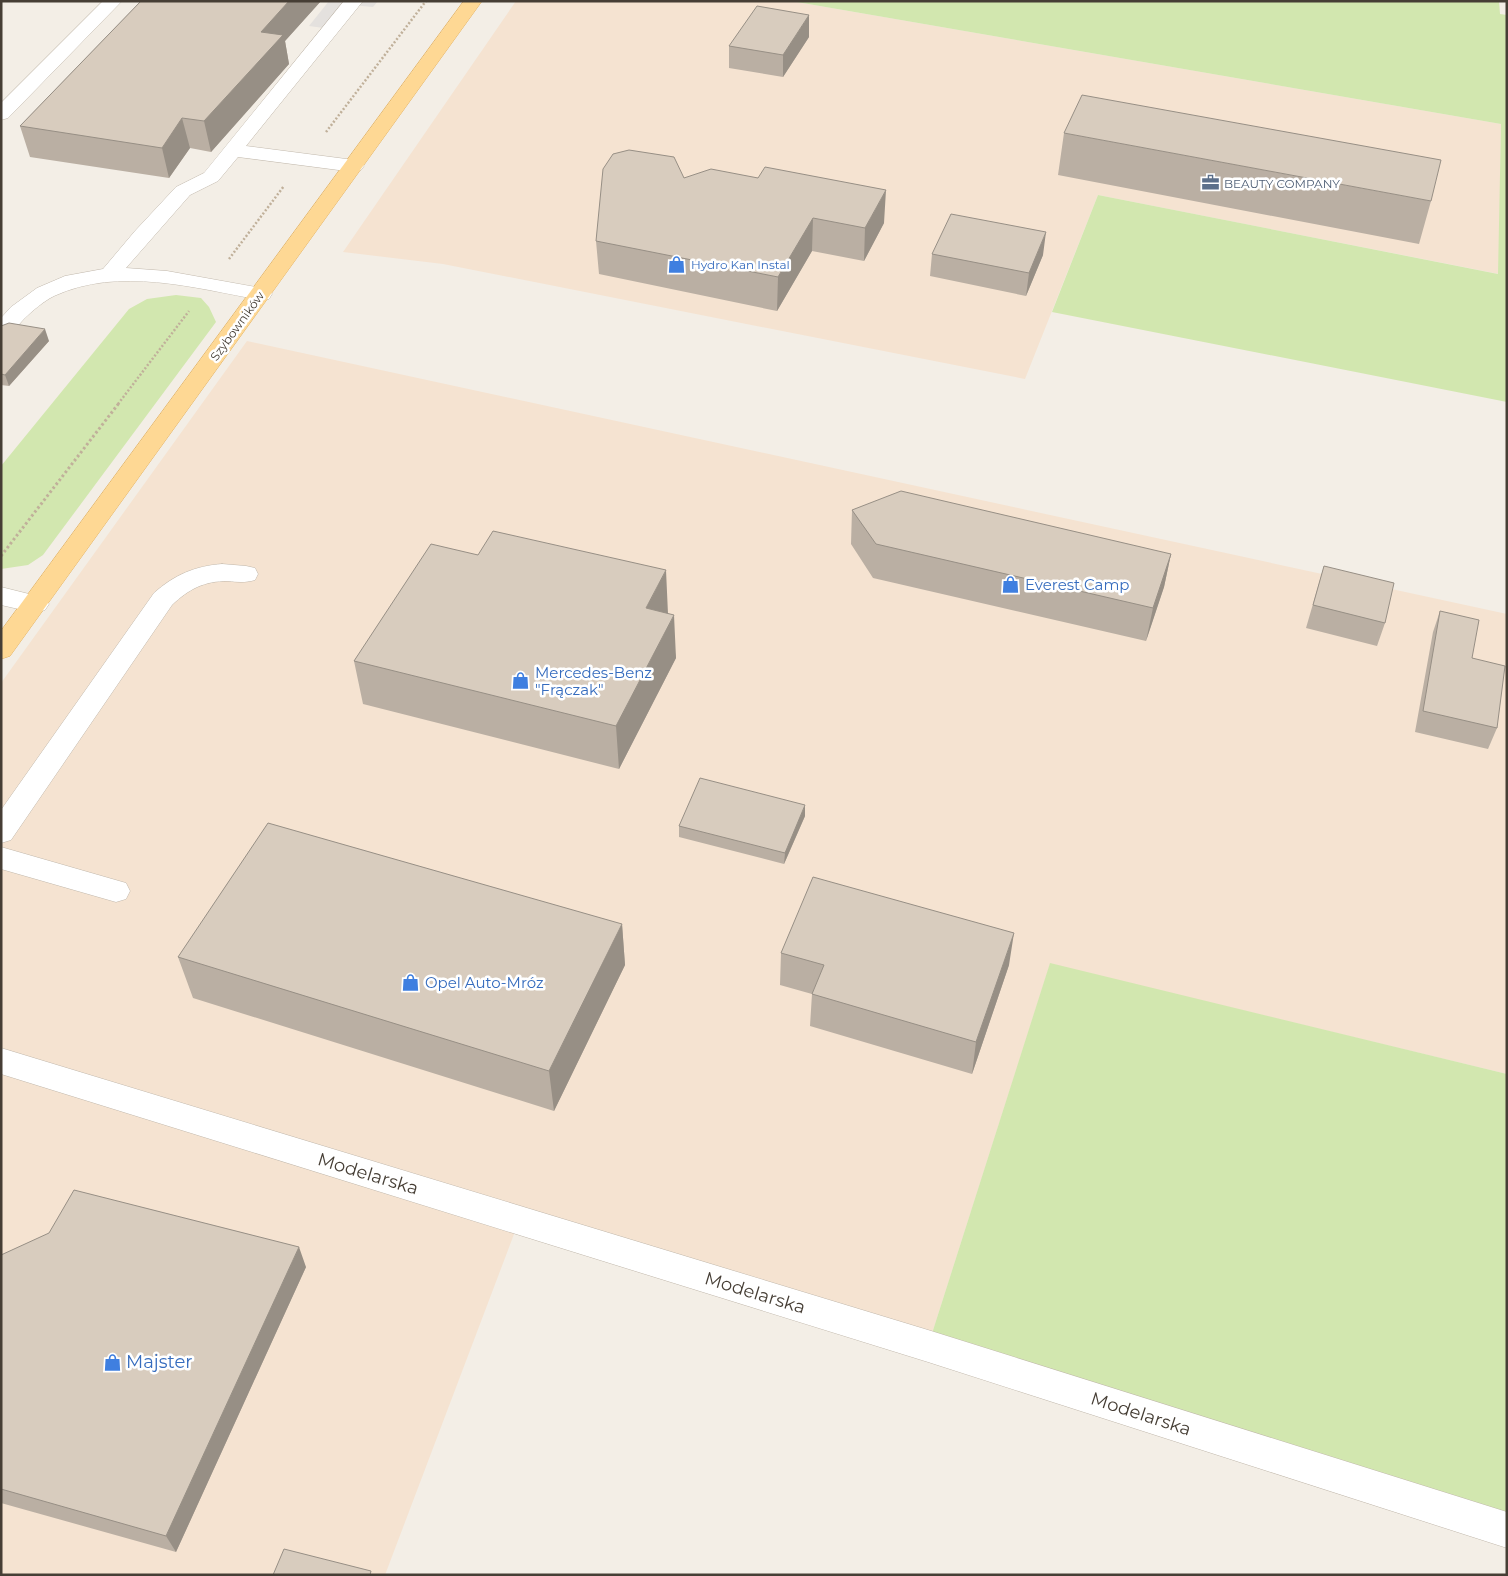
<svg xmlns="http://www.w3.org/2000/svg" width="1508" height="1576" viewBox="0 0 1508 1576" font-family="Montserrat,sans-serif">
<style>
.commercial{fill:#f5e3d1}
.green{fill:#d2e7af}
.parking{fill:#e4e1de}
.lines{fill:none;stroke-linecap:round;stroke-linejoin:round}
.minor-casing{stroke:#c1b8ac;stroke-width:1}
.major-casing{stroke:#e3b364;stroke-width:1}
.path-far1{stroke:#c0b09a;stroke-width:2.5;stroke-dasharray:2 2;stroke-linecap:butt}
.path{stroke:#c0b09a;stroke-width:3;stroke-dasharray:2.5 2.5;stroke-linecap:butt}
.minor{fill:#fff;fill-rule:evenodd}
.major{fill:#fed894;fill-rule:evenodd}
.wall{fill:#baafa3}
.shaded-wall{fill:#978f85}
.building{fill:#d8ccbe;stroke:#978f85}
.labels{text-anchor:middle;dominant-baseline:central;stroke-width:5;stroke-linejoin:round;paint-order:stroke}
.far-service-label{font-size:12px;fill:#4e5e75;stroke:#fff;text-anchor:start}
.far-shop-label{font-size:12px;fill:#366cbe;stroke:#fff;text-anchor:start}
.far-street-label{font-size:12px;fill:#463e35;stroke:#fff}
.shop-label{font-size:15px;fill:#366cbe;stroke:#fff;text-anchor:start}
.near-street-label{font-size:18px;fill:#463e35;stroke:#fff}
.near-shop-label{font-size:18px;fill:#366cbe;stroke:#fff;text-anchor:start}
</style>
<rect width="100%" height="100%" fill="#f3eee6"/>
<!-- commercial -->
<path class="commercial" d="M 516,1 L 791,1 L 1501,124 L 1499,274 L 1098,195 L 1025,379 L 443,264 L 343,252 Z
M 247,341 L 1507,614 L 1507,1074 L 1050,964 L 928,1346 L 519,1221 L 385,1575 L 1,1575 L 1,683 Z"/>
<!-- green -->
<path class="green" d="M 791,1 L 1499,1 L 1500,14 L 1507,15 L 1507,402 L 1052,312 L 1098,195 L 1498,274 L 1501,124 Z
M 176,295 L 201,298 L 209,307 L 216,322 L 43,555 L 28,565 L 1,569 L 1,466 L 129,309 L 147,299 Z
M 1050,963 L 1507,1074 L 1507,1530 L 928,1346 Z"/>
<!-- parking -->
<path class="parking" d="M 329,1 L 378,1 L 373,7 L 351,5 L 331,29 L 309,26 Z"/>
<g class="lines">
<defs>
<path id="minor" d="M 103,1 L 122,1 L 8,118 L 1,120 L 1,103 Z
M 344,1 L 363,1 L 246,146 L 354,160 L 361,162 L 364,166 L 361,170 L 354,172 L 238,157 L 218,181 L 190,195 L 126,268 L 167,271 L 261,288 L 269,289 L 272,294 L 269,299 L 261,300 C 194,288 119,266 54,296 C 44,301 32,311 24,319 C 16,327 12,336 1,339 L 1,318 L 11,307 L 37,288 L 65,276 L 103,269 L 135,231 L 176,187 L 204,173 Z
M 222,564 L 246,566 L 255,568 L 258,574 L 255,580 C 245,583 237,582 228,581 C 204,581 189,589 172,605 L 11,840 L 1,843 L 1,810 L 154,593 C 174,575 195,566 222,564 Z
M 1,587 L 45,598 L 49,604 L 45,610 L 36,613 L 1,605 Z
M 1,847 L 126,883 L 130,891 L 126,899 L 116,902 L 1,869 Z
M 1,1048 L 928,1330 L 1507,1512 L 1507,1548 L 928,1362 L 1,1074 Z"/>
<path id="major" d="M 464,1 L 482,1 L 10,656 L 1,659 L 1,631 Z"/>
</defs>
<!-- minor casing -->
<use href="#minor" class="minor-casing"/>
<!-- major casing -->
<use href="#major" class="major-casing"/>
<!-- path-far1 -->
<path class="path-far1" d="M 326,132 L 426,1
M 229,259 L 284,186
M 118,404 L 189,311"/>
<!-- path -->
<path class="path" d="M 1,556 L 119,403"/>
<!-- minor -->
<use href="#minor" class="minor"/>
<!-- major -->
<use href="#major" class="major"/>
</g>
<!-- wall -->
<path class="wall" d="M 141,1 L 321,1 L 285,41 L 289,64 L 211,152 L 190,148 L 169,178 L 30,157 L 20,126 Z
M 809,37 L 783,77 L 729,68 L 729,46 Z
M 1064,133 L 1431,201 L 1419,244 L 1058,175 Z
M 684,178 L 884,223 L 864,261 L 812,251 L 777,311 L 599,274 L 596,241 Z
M 932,254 L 1043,255 L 1026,296 L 930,276 Z
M 1,326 L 49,341 L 9,386 L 1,385 Z
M 852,510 L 1171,554 L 1164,587 L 1146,641 L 873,578 L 851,544 Z
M 1324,566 L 1385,623 L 1377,646 L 1306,628 Z
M 1440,611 L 1472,658 L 1497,728 L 1488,749 L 1415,732 L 1433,632 Z
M 668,613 L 676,658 L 619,769 L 363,704 L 354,661 Z
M 805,816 L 784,864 L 679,837 L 679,826 Z
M 622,924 L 625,965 L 554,1111 L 193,998 L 178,957 Z
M 781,953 L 1009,965 L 972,1074 L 810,1026 L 812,994 L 780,985 Z
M 1,1255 L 306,1267 L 176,1552 L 1,1503 Z"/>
<!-- shaded-wall -->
<path class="shaded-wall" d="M 289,1 L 321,1 L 285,41 L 289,64 L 211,152 L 204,121 L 261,32 Z
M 809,15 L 809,37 L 783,77 L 783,55 Z
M 182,118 L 190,148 L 169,178 L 162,148 Z
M 886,190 L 884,223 L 864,261 L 865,228 Z
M 813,218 L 812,251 L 777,311 L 778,277 Z
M 1046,232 L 1043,255 L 1026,296 L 1029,273 Z
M 45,329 L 49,341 L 9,386 L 5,375 Z
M 1171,554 L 1164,587 L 1146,641 L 1153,608 Z
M 666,570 L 668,614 L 646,608 Z
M 674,615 L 676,658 L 619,769 L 616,726 Z
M 805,805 L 805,816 L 784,864 L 785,853 Z
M 622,924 L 625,965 L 554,1111 L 549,1071 Z
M 1014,933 L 1009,965 L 972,1074 L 976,1042 Z
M 299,1247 L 306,1267 L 176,1552 L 166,1536 Z"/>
<!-- building -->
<path class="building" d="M 141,1 L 289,1 L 261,32 L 283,35 L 204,121 L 182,118 L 162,148 L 20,126 Z
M 757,6 L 809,15 L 783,55 L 729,46 Z
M 1082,95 L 1441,160 L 1431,201 L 1064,133 Z
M 629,150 L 674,157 L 684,178 L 711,169 L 758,178 L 765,167 L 886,190 L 865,228 L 813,218 L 778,277 L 596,241 L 603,169 L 613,154 Z
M 951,214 L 1046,232 L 1029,273 L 932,254 Z
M 9,323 L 45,329 L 5,375 L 1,374 L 1,326 Z
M 901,491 L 1171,554 L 1153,608 L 876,544 L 852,510 Z
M 493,531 L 666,570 L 646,608 L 674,615 L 616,726 L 354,661 L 431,544 L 478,555 Z
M 1324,566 L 1394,583 L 1385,623 L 1313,605 Z
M 1440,611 L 1479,620 L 1472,658 L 1505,666 L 1497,728 L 1423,711 Z
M 700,778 L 805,805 L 785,853 L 679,826 Z
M 268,823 L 622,924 L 549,1071 L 178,957 Z
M 813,877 L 1014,933 L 976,1042 L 812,994 L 824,965 L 781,953 Z
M 74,1190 L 299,1247 L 166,1536 L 1,1489 L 1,1255 L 49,1233 Z
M 284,1549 L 371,1571 L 370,1575 L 273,1575 Z"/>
<!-- icons -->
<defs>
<symbol id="office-bare" viewBox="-9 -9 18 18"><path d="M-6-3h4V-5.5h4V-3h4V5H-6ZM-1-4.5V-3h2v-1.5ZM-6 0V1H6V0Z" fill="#5c6f8a" stroke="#fff" stroke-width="2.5" paint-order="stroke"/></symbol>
<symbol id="shop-bare" viewBox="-9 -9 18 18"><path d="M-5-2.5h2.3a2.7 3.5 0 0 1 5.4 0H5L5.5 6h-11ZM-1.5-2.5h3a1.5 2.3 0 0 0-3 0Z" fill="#3f7fe0" stroke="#fff" stroke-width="2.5" paint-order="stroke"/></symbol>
</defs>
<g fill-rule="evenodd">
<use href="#office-bare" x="1198" y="170" width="25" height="25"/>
<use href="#shop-bare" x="664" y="252" width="25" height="25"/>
<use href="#shop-bare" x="998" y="572" width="25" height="25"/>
<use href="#shop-bare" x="508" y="668" width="25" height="25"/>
<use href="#shop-bare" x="398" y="970" width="25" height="25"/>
<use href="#shop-bare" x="100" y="1350" width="25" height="25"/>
</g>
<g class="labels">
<!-- far-service labels -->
<g class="far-service-label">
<text x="1224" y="183">BEAUTY COMPANY</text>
</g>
<!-- far-shop labels -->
<g class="far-shop-label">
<text x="691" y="264">Hydro Kan Instal</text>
</g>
<!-- far-street labels -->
<g class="far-street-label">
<text transform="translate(237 326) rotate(-54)">Szybowników</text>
</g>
<!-- shop labels -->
<g class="shop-label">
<text x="1025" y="584">Everest Camp</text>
<text x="535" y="672">Mercedes-Benz<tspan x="535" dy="17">"Frączak"</tspan></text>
<text x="425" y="982">Opel Auto-Mróz</text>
</g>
<!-- near-street labels -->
<g class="near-street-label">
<text transform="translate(368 1174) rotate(17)">Modelarska</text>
<text transform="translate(755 1293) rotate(17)">Modelarska</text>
<text transform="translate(1141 1414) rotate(18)">Modelarska</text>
</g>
<!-- near-shop labels -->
<g class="near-shop-label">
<text x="126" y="1362">Majster</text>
</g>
</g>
<!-- border -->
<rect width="1508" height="1576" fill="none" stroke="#463e35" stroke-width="5"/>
</svg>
